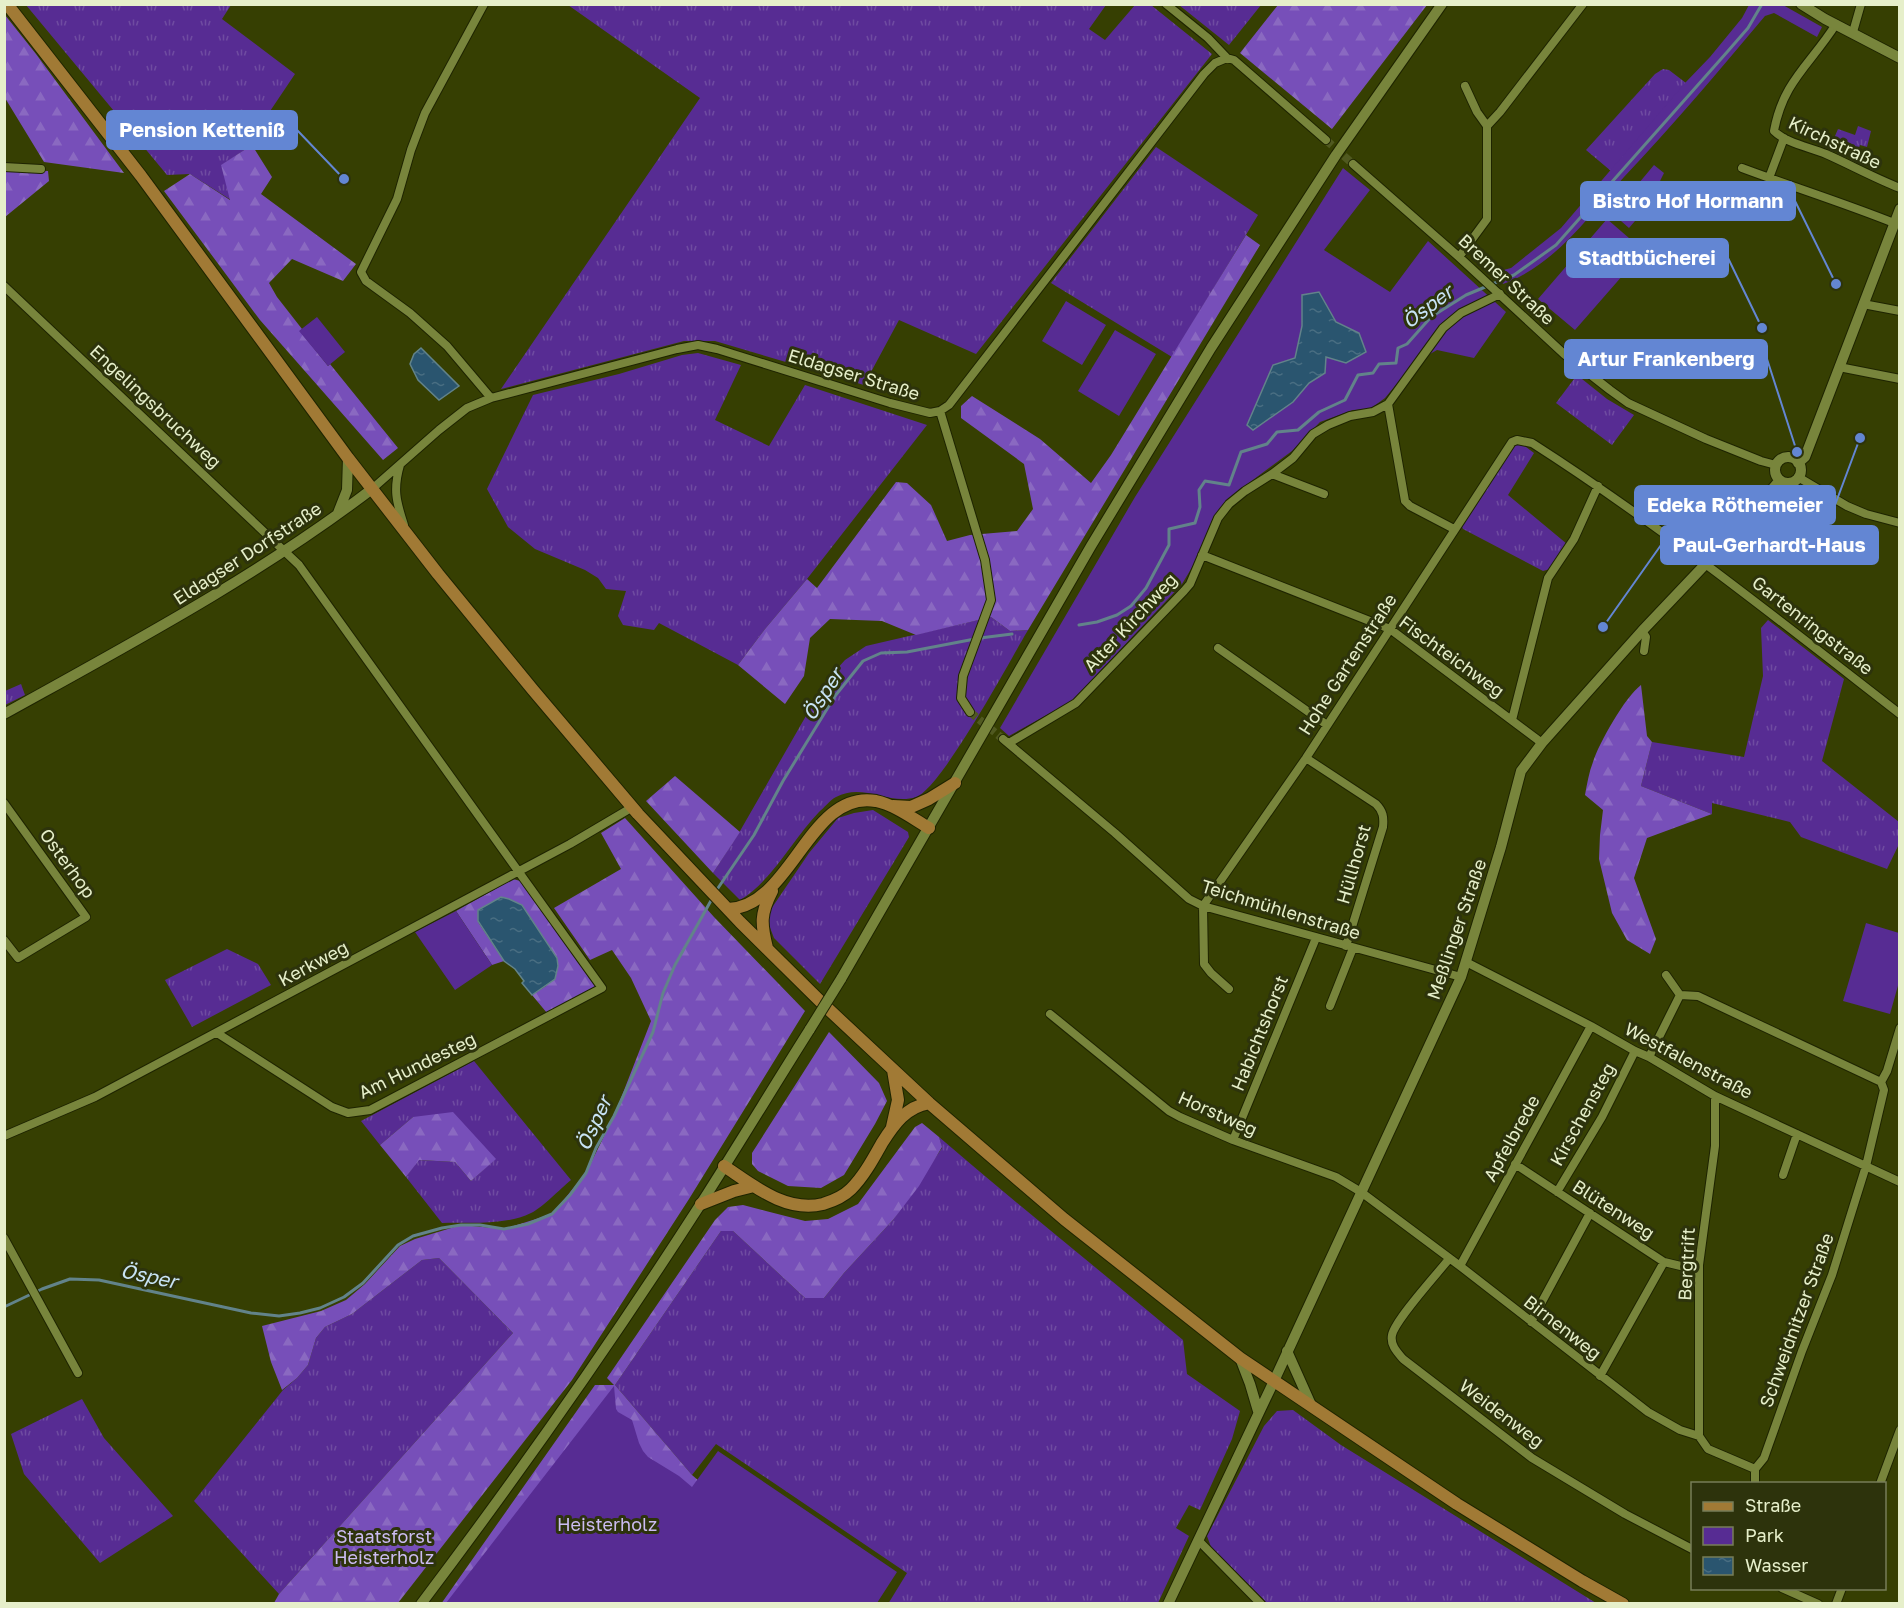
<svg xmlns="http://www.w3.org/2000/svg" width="1904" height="1608" viewBox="0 0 1904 1608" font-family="'Golos Text',sans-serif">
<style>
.grass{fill:url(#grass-tufts)}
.forest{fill:url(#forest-firs)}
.park{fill:#572c93}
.water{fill:url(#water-ripples);stroke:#62838a;stroke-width:1.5}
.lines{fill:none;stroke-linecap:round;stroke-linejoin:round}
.stream{stroke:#62838a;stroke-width:3}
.street-tunnel{stroke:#505920;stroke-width:8;stroke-dasharray:8 4;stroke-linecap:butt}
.street-casing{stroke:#1e2400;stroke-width:10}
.secondary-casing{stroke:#1e2400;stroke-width:12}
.primary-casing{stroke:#1e2400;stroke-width:14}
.street{stroke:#78853c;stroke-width:8}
.secondary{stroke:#78853c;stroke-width:10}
.primary{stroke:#a17a35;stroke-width:12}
.secondary-bridge-casing{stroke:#1e2400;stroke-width:12;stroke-linecap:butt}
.secondary-bridge{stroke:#78853c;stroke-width:10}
.labels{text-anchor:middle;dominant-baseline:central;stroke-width:6;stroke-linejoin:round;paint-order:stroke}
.street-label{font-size:18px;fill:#e6efca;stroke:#2d330c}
.park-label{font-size:18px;fill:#ccbcf2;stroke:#2d330c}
.water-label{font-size:20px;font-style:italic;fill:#c8e3f5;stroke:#2d330c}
.leader{fill:none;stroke:#6386d3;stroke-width:2}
.callout-dot{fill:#6386d3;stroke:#2d330c;stroke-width:2}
.callout{fill:#6386d3;stroke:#6386d3;stroke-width:2}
.callout-label{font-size:20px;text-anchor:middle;font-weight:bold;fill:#fff}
</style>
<defs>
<pattern id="grass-tufts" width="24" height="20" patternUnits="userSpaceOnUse" patternTransform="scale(1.5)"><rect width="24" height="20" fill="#572c93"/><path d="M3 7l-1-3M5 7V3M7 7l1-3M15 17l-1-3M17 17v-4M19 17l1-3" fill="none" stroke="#6f4ba1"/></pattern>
<pattern id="forest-firs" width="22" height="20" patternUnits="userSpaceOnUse" patternTransform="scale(1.5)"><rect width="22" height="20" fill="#774fb9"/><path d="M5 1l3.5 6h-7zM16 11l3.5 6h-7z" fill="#8a69c1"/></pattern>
<pattern id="water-ripples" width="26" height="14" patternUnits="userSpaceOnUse" patternTransform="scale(1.5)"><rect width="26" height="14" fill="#2a556f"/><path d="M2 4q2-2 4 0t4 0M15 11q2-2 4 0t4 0" fill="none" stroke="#496e82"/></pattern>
</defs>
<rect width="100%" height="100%" fill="#363f02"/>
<!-- grass -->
<path class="grass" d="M 26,5 L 231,5 L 222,19 L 295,74 L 258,129 L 252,145 L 222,165 L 231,200 L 190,174 L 167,175 Z
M 568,5 L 1106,5 L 1089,29 L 1105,40 L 1135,5 L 1151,5 L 1212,54 L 976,354 L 899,320 L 864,385 L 715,341 L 684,341 L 501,389 L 700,98 Z
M 1179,5 L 1261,5 L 1229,45 Z
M 1663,69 L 1669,70 L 1686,83 L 1611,171 L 1586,150 L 1655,74 Z
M 1858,126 L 1871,131 L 1867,147 L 1860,145 L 1856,156 L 1832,143 L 1838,129 L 1855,135 Z
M 1156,147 L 1258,215 L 1172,357 L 1051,283 Z
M 698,353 L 741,365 L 715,420 L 769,446 L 805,385 L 927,425 L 807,579 L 765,629 L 738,665 L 659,623 L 654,630 L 623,625 L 618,616 L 626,591 L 606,589 L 598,578 L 585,570 L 535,549 L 508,527 L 487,489 L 533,395 L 619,374 L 682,355 Z
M 1577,375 L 1607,399 L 1634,415 L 1612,445 L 1556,403 Z
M 1522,444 L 1534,453 L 1508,495 L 1567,544 L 1550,569 L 1543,571 L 1463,529 L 1461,525 L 1513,445 Z
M 991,617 L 1010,631 L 1028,630 C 1011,659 941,789 916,797 C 890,806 863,782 836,797 C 830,800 824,808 819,812 C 793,839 772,881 740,900 L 713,873 L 740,831 L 826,681 L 845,660 L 866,646 Z
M 1768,620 L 1844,679 L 1822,761 L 1899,822 L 1899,844 L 1887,869 L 1801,837 L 1790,822 L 1712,803 L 1712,814 L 1641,786 L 1652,742 L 1744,757 L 1763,676 L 1761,628 Z
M 21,684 L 25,695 L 5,705 L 5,691 Z
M 873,810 L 908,832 L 909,837 L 820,984 L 774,938 L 769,925 L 769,912 L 809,853 L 838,818 L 854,813 Z
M 227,949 L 258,964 L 271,985 L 192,1027 L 165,980 Z
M 474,1061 L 571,1180 C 560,1189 542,1208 531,1213 C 504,1226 471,1222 442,1223 L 406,1177 L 418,1160 L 455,1162 L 471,1181 L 495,1159 L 413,1117 L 380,1145 L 361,1121 Z
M 939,1137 C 1019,1206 1102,1272 1183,1340 L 1187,1374 L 1240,1411 L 1232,1439 L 1200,1510 L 1189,1505 L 1176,1528 L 1189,1536 L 1158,1603 L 888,1604 L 907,1573 L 716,1444 L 692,1475 L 615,1385 L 721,1231 L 733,1231 L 805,1298 L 824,1298 L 844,1273 L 893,1220 L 942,1148 Z
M 439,1258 L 513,1333 L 279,1594 L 194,1501 L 283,1390 L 297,1378 L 308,1365 L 316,1338 L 325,1327 L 352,1314 L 422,1260 Z
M 82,1399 L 104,1438 L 173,1516 L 100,1563 L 24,1474 L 11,1434 Z
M 1293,1410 L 1341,1445 L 1596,1603 L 1267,1603 L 1211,1547 L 1207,1536 L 1264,1426 L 1277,1411 Z"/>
<!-- forest -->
<path class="forest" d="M 1396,5 L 1398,6 L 1400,5 L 1427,5 L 1332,129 L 1240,53 L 1278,5 Z
M 5,15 L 36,54 L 124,173 L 44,162 L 5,98 Z
M 252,145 L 272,177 L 261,194 L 356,264 L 343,281 L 292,259 L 269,283 L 277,297 L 302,329 L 300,331 L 328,366 L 330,364 L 398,448 L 383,460 L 260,320 L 164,191 L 190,174 L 230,200 L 221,165 Z
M 5,169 L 48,171 L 49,181 L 5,217 Z
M 1246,235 L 1260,245 L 1028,630 L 1010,631 L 991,617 L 916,635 L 882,621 L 830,619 L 810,638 L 804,676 L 785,704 L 738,665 L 765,629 L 807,579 L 817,588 L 896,482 L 907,483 L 931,505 L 947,541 L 970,535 L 1017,531 L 1033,509 L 1024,464 L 961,418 L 961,406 L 972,396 L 1040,439 L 1091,483 L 1111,455 Z
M 1641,685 L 1647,736 L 1652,742 L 1641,786 L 1712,814 L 1647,838 L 1634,878 L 1656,939 L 1650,954 L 1627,940 L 1612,913 L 1599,859 L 1600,835 L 1603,810 L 1585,795 C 1587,784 1589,772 1593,762 C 1599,743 1625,697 1641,685 Z
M 675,776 L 740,832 L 713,873 L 646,801 Z
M 625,818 L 714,917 L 805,1011 L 689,1199 L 572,1380 L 398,1603 L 274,1603 L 279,1594 L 513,1333 L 439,1258 L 422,1260 L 352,1314 L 325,1327 L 316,1338 L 308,1365 L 297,1378 L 282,1390 L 271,1362 L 262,1326 L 321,1311 L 346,1300 L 365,1284 L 400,1246 L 415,1239 L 461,1225 L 504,1229 L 552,1214 L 586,1173 L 614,1116 L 651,1021 L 631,978 L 612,950 L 590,960 L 554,908 L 621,869 L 601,833 Z
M 513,879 L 524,882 L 595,983 L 595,987 L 547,1013 L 532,995 L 546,986 L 478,922 L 504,961 L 492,965 L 456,911 Z
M 829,1032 L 879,1083 L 887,1101 L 875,1124 L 844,1175 L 821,1188 L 788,1186 L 758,1171 L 752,1164 L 752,1153 Z
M 453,1112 L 496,1159 L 471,1181 L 455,1162 L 419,1160 L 406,1177 L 380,1145 L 413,1117 Z
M 922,1123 L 939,1137 L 942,1147 L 919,1186 L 893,1220 L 844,1273 L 824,1298 L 805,1298 L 733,1231 L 721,1231 L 615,1385 L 692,1475 L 840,1603 L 441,1604 L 595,1385 L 614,1385 L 607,1378 L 715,1220 L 728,1207 L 743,1205 L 805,1221 L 828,1219 L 858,1204 L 915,1127 Z"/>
<!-- park -->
<path class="park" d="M 1749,5 L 1783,5 L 1822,27 L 1817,37 L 1774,13 L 1765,16 C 1719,71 1673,125 1624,177 C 1588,217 1555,265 1503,284 L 1492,273 L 1511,268 L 1561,228 L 1685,83 L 1710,57 L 1742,18 Z
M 1654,165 L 1664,173 L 1647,207 L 1629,228 L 1613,214 Z
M 1343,168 L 1370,190 L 1324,250 L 1390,292 L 1428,241 L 1506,312 L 1474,358 L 1437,350 L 1414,363 L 1385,398 L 1370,409 L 1353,410 L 1320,422 L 1292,451 L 1238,491 L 1182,584 L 1072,701 L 1009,736 L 1000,728 L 1135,497 Z
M 1607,219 L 1644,251 L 1575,330 L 1538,299 Z
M 1066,301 L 1106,325 L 1082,365 L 1042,341 Z
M 317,317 L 345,352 L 328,366 L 299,331 Z
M 1115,330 L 1156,354 L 1119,416 L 1078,391 Z
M 456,911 L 492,965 L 455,990 L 415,932 Z
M 1866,923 L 1899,933 L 1899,982 L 1890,1014 L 1843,1001 Z
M 614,1386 L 616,1409 L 618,1412 L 632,1420 L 639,1443 L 643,1451 L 648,1457 L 679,1476 L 692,1487 L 718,1451 L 897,1572 L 877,1603 L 446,1603 Z"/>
<!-- water -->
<path class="water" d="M 1319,292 L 1336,322 L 1359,333 L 1366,352 L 1346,363 L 1326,357 L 1325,373 L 1309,383 L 1293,402 L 1253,430 L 1247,425 L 1273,365 L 1295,358 L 1302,326 L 1302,295 Z
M 421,348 L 459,386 L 439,400 L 418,380 L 410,364 L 414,354 Z
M 501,897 L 509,899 L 522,905 L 557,958 L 558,966 L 555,979 L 532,995 L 522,983 L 524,981 L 515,969 L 504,961 L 478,921 L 478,910 Z"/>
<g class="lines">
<!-- stream -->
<path class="stream" d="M 1079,625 L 1097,622 L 1117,615 L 1131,606 L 1146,588 L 1169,545 L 1169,529 L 1195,523 L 1200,507 L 1199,490 L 1205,481 L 1229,485 L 1241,452 L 1267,444 L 1277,432 L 1298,430 L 1319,412 L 1345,400 L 1358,375 L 1373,373 L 1379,364 L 1396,363 L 1398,348 L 1407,344 L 1431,317 L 1466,295 L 1514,275 L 1556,245 L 1728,51 L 1748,28 L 1762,4
M 716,891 L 754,835 L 783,781 L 835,696 L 863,661 L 881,653 L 907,652 L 980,638 L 1012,634
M 4,1307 L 42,1289 L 70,1279 L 99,1280 L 251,1313 L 279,1316 L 300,1313 L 320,1308 L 344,1297 L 363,1283 L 398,1245 L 413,1236 L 442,1228 L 461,1225 L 480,1225 L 504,1229 L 528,1224 L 552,1214 L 570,1195 L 586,1173 L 596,1148 L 614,1116 L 653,1032 L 663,993 L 675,965 L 713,897"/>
<!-- street-tunnel -->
<path class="street-tunnel" d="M 1326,140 L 1353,164
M 970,712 L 1003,739"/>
<defs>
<path id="street" d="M 484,4 L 425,113 L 411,150 L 397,199 L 361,272 L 366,281 L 410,313 L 447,346 L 491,398
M 1166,4 L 1208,38 L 1227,58 L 1234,60 L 1326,140
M 1836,24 C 1811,64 1783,81 1774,131 C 1786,143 1809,147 1826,154 C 1851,165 1874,178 1900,188
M 1853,32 L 1861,4
M 1465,86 L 1477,112 L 1487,126
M 1353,164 L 1459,257 L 1564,354 L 1610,390 L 1628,403 L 1706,439 L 1761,461 L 1776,465
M 4,167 L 41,169
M 1742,168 C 1793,187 1844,203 1894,223
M 1769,178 L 1784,138
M 1459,257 L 1487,219 L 1487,126 L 1500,112 L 1583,4
M 4,286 L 299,565 L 602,988 L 370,1110 L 348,1113 L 332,1107 L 217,1033
M 1863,304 L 1900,311
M 1839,367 L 1900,379
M 1388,404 L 1405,501 L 1410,506 L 1454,529
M 940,411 L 985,560 L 991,600 L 963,676 L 961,698 L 970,712
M 400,465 C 393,489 396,501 404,525
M 1272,474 L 1324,494
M 1798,477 L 1847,506 L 1866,514 L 1900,523
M 372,489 L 439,430 L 467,408 L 491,398 L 677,349 L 698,345 L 717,349 L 890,403 L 930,413 L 940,411 L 949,405 L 1204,74 L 1215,63 L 1227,58
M 1689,502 L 1734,534
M 1202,555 L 1390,629 L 1542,743
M 1642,631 L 1646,637 L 1644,651
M 1218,648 L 1327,725
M 1512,720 L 1548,578 L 1574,539 L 1598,486
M 1003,739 L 1115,833 L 1189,899 L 1203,906 L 1461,977
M 1009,743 L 1076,703 L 1184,591 L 1190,584 L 1218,518 L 1229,504 L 1245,491 L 1272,474 L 1293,458 L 1313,434 L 1328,425 L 1350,416 L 1373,412 L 1388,404 L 1443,328 L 1461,313 L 1500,294
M 1306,758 L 1376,804 C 1383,811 1384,817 1383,827 L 1346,946
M 4,803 L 86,917 L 18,958 L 4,940
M 1203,906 L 1306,758 L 1512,442 L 1517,440 L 1532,443 C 1660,525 1779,620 1900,714
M 1203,906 L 1204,964 L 1211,973 L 1229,989
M 1466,962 L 1591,1026 L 1635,1051 L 1649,1057 L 1715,1096 L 1900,1182
M 1666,975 L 1680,995 L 1698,996 L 1881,1082
M 1330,1006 L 1353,948
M 1050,1014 L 1169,1111 L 1180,1117 L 1233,1140 L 1336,1177 L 1361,1192 L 1460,1266 L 1648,1412 L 1680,1430 L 1699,1436 L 1708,1449 L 1755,1469
M 1649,1057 L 1680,995
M 4,1136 L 95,1097 L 570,844 L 631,808
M 1233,1140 L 1316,938
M 1515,1164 L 1664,1262 L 1685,1267 L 1699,1265
M 1783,1175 L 1797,1134
M 1557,1192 L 1602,1117 L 1635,1051
M 4,1238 L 78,1373
M 1449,1259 C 1437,1274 1395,1320 1392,1335 C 1390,1345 1397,1352 1403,1359 L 1532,1458 L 1625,1514 L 1692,1549
M 1460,1266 L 1591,1026
M 1531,1322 L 1590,1213
M 1600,1376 L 1664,1262
M 1699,1436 L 1699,1265 L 1715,1146 L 1715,1096
M 1755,1484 L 1755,1469 L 1764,1458 L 1802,1351 L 1832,1275 L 1866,1166 L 1884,1090 L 1881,1082 L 1887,1071 L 1900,1028
M 1880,1484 L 1900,1430
M 1198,1540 L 1261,1604
M 1782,1588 L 1818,1604
M 1836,1604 L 1842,1588"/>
<path id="secondary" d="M 1801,4 L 1825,19 L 1900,58
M1775 470a13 13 0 1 1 26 0a13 13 0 1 1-26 0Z
M 1798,463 L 1805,457 L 1900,209
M 338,513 L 347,490 L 348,458
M 4,714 C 130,644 258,576 372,489
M 841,979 L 1091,546 L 1211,348 L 1336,155 L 1442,4
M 1287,1351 L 1312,1407
M 1240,1358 L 1250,1384 L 1258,1411
M 421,1604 C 520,1473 614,1339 702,1202 C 739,1144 774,1086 810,1029
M 1168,1604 L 1274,1381 L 1461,977 L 1501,847 L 1521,771 L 1542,743 L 1642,631 L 1734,534 L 1780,480"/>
<path id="primary" d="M 7,4 L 141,176 L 348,458 L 438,574 L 533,690 L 638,814 L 740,922 L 825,1006 L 929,1103 L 1064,1219 L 1240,1358 L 1457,1504 L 1582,1581 L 1623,1604
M 893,806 L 911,807 L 929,799 L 955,783
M 728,909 C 792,907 809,789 876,801 C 895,805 912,818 929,828
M 767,948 C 761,924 760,914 772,891
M 892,1127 L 898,1100 L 893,1070
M 724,1166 C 754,1186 786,1213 823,1204 C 833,1201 844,1196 851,1189 C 864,1176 873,1159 882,1143 C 894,1124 906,1107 929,1103
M 701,1204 L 734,1191 L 754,1186"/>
</defs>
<!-- street casing -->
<use href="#street" class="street-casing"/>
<!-- secondary casing -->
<use href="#secondary" class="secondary-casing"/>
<!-- primary casing -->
<use href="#primary" class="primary-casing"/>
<!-- street -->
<use href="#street" class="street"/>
<!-- secondary -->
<use href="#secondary" class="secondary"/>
<!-- primary -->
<use href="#primary" class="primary"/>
<defs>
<path id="secondary-bridge" d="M 810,1029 L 841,979"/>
</defs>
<!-- secondary-bridge casing -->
<use href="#secondary-bridge" class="secondary-bridge-casing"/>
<!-- secondary-bridge -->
<use href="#secondary-bridge" class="secondary-bridge"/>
</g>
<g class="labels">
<!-- street labels -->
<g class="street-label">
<text transform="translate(1835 142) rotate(25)">Kirchstraße</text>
<text transform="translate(1507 279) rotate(43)">Bremer Straße</text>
<text transform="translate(854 374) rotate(17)">Eldagser Straße</text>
<text transform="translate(156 406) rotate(43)">Engelingsbruchweg</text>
<text transform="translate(247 553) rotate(-33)">Eldagser Dorfstraße</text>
<text transform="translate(1130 622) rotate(-47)">Alter Kirchweg</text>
<text transform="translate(1813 625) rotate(38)">Gartenringstraße</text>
<text transform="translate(1452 656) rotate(36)">Fischteichweg</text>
<text transform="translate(1347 664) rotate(-57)">Hohe Gartenstraße</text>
<text transform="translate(68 863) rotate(54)">Osterhop</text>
<text transform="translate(1353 864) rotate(-74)">Hüllhorst</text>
<text transform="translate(1281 909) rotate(17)">Teichmühlenstraße</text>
<text transform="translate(1456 929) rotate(-71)">Meßlinger Straße</text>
<text transform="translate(313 963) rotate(-28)">Kerkweg</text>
<text transform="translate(1259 1033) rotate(-68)">Habichtshorst</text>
<text transform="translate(1689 1060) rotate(28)">Westfalenstraße</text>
<text transform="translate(417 1065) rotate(-26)">Am Hundesteg</text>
<text transform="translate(1218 1113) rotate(24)">Horstweg</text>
<text transform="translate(1582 1114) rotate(-61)">Kirschensteg</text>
<text transform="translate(1511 1138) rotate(-61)">Apfelbrede</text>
<text transform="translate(1614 1209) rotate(33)">Blütenweg</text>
<text transform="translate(1686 1264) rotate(-87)">Bergtrift</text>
<text transform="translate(1796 1320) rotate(-70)">Schweidnitzer Straße</text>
<text transform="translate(1563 1327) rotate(38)">Birnenweg</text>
<text transform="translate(1502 1413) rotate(37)">Weidenweg</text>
</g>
<!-- park labels -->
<g class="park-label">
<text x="607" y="1524">Heisterholz</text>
<text x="384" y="1536">Staatsforst<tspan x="384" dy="21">Heisterholz</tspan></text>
</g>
<!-- water labels -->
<g class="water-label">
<text transform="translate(1427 306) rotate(-37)">Ösper</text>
<text transform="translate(822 694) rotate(-57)">Ösper</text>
<text transform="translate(593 1123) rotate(-65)">Ösper</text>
<text transform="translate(149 1275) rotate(12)">Ösper</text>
</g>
</g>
<!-- callouts -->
<path class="leader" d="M344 179L297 130M1836 284L1795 201M1762 328L1728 258M1797 452L1767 359M1860 438L1835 505M1603 627L1661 545"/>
<g class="callout-dot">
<circle cx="344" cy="179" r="6"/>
<circle cx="1836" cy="284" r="6"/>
<circle cx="1762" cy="328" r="6"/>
<circle cx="1797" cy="452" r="6"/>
<circle cx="1860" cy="438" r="6"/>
<circle cx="1603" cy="627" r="6"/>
</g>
<g class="callout">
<rect x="107" y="111" width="190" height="38" rx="6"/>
<rect x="1581" y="182" width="214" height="38" rx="6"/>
<rect x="1567" y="239" width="161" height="38" rx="6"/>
<rect x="1565" y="340" width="202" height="38" rx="6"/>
<rect x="1635" y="486" width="200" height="38" rx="6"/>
<rect x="1661" y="526" width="217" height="38" rx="6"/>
</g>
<g class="callout-label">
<text x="202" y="137">Pension Ketteniß</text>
<text x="1688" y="208">Bistro Hof Hormann</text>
<text x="1647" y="265">Stadtbücherei</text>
<text x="1666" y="366">Artur Frankenberg</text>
<text x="1735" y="512">Edeka Röthemeier</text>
<text x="1769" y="552">Paul-Gerhardt-Haus</text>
</g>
<!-- border -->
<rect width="1904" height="1608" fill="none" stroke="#e6efca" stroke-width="12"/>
<!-- legend -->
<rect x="1691" y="1482" width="195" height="108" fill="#2d330c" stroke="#777e58" stroke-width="1.5"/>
<rect x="1703" y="1502" width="30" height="9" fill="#a17a35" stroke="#777e58" stroke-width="1.5"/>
<text x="1745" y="1512" font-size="18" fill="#e6efca">Straße</text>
<rect x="1703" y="1527" width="30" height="18" fill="#572c93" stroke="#777e58" stroke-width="1.5"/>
<text x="1745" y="1542" font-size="18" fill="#e6efca">Park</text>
<rect x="1703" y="1557" width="30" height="18" fill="url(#water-ripples)" stroke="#777e58" stroke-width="1.5"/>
<text x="1745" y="1572" font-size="18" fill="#e6efca">Wasser</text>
</svg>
